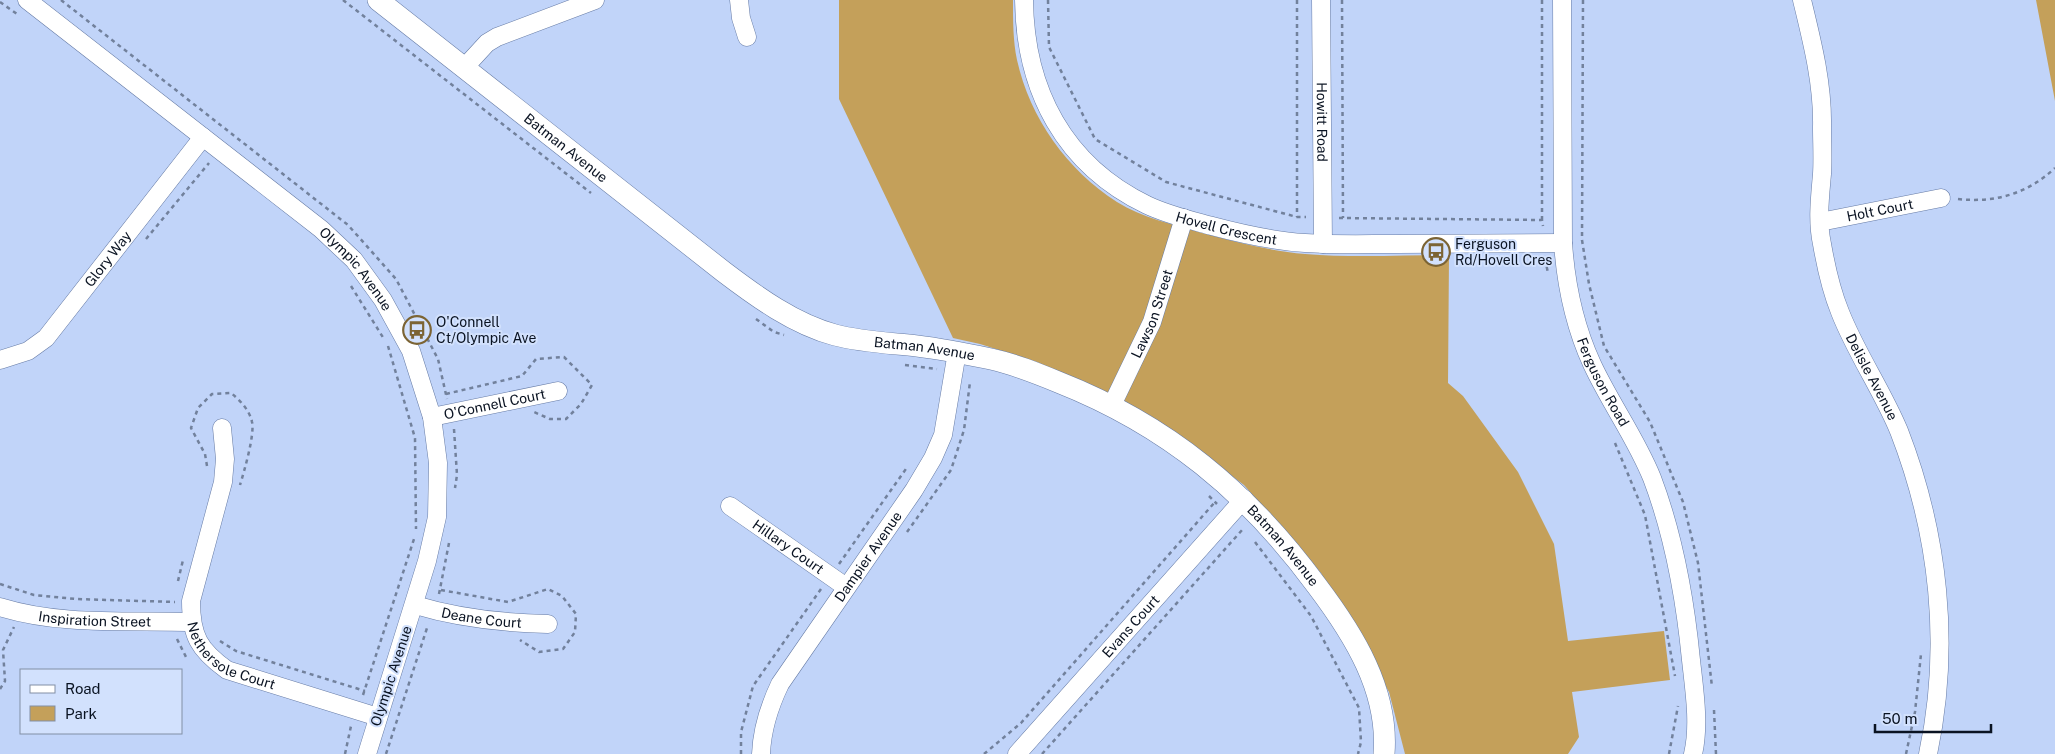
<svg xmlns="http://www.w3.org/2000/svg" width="2055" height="754" viewBox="0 0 2055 754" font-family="'Public Sans',sans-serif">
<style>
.green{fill:#c4a05a}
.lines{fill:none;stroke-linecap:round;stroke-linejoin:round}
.minor-casing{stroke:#667ba5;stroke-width:19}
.tertiary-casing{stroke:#667ba5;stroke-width:22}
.path{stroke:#72819c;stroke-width:2.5;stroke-dasharray:4 4;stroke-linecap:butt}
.minor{stroke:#fff;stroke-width:18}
.tertiary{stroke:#fff;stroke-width:21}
.labels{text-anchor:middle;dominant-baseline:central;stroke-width:4;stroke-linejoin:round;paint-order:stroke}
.street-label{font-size:14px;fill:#0a1322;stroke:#d2e1fd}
.poi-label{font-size:14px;fill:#0a1322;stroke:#d2e1fd;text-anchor:start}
</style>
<rect width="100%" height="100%" fill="#c1d4f9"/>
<!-- green -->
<path class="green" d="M 839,0 L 1013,0 C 1013,20 1013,41 1017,60 C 1030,118 1067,170 1117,202 C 1142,218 1173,224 1202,233 C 1236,242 1270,251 1305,254 C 1353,258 1401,255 1449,255 L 1448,383 L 1463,396 L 1518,472 L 1554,544 L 1568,641 L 1664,631 L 1670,680 L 1572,692 L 1579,737 L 1568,754 L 1405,754 L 1389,692 L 1321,573 L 1244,485 L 1151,416 L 1037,362 L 980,344 L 953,338 L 839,99 Z
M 2036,0 L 2055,0 L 2055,101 Z"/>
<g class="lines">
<defs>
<g id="minor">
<path id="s1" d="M 27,0 L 321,229 L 354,260 L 383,300 L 411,351 L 432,417 L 438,463 L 437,517 L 427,561 L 367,754"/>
<path d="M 739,0 L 741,18 L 747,37"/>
<path id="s2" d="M 1024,0 C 1025,90 1064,165 1147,205 C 1168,215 1190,220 1212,226 C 1242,234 1274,241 1305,243 C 1335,245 1366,244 1396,244 C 1451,244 1507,243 1563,243"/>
<path id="s3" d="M 1321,0 L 1323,244"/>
<path id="s4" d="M 1562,0 L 1563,243 C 1566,286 1574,325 1592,364 C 1610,403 1636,438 1652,478 C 1674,536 1685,598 1691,660 C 1694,688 1700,725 1693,754"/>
<path id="s5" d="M 1802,0 C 1812,41 1823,84 1822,127 C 1822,143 1823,159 1822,174 C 1820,197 1817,221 1822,244 C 1826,267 1831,290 1840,312 C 1856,353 1882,390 1899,431 C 1939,534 1951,646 1928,754"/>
<path d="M 464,68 L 487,43 L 497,37 L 595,0"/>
<path id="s6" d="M 1820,222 L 1941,198"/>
<path id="s7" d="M 0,360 L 28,351 L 46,338 L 203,137"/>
<path id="s8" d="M 1112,405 L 1152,322 L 1184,218"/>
<path id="s9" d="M 432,417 L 558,391"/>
<path id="s10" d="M 222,428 L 225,459 L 223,482 L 191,601 C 191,636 199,650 227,670 L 378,717"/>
<path id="s11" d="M 730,506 L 846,587"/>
<path id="s12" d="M 415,605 C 458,618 502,623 548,624"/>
<path id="s13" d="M 0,607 C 61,626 128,620 191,622"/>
<path id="s14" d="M 761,754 C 762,728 769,707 780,684 L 914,490 L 933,458 L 943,435 L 957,352"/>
<path id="s15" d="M 1017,754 L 1244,499"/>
</g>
<g id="tertiary">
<path id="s16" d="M 378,0 L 724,272 C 757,297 794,324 835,335 C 862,342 889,343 917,346 C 942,349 967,354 991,359 C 1014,364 1036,373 1058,382 C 1167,425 1248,492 1317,586 C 1354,635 1389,691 1384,754"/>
</g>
</defs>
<!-- minor casing -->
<use href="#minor" class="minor-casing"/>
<!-- tertiary casing -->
<use href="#tertiary" class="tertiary-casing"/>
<!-- path -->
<path class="path" d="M 61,0 L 348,225 L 396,279 L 438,359 L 447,399
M 343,0 L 591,193
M 1048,0 L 1049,47 L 1095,139 L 1166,182 L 1297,217 L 1306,217
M 1297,0 L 1297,217
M 1342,0 L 1343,218
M 1583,0 L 1582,240 L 1589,284 L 1604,346 L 1650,422 L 1683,502 L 1698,563 L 1712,687
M 0,2 L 17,14
M 1958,199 C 1995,203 2027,194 2055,168
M 1339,218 L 1542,220 L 1543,226
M 1542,220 L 1542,0
M 146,239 L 209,163
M 1545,259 L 1548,273
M 351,286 L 384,339
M 756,319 L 774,332 L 784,335
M 388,346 L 415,438 L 416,529
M 905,365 L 937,369
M 446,394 L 522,376 L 536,359 L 564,357 L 592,385 L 581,404 L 566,419 L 550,419 L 534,412
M 454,429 L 457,475 L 455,488
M 1615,443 L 1645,515 L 1675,676
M 207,466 L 205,454 L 191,428 L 198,408 L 212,394 L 231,393 C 240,400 250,411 252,422 C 255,434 244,472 240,485
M 1209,496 L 1217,504
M 907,532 L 951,470 L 964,430 L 970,382
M 1255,542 L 1311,616 L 1359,708 L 1361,742 L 1358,754
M 839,564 L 908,466
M 178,581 L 183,560
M 0,584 L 34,595 L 76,599 L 175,602
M 441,590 L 508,602 L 548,589 L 562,596 L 576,614 L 575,632 L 563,649 L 539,652 L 520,640
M 439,594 L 449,543
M 177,639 L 186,657 L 189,659
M 220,641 L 236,651 L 365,691
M 0,689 L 5,681 L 3,650 L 14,627
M 363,695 L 414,539
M 1714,710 L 1716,754
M 345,754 L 351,726
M 386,754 L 428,625
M 741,754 L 741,732 L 753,686 L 821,589
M 984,754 L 1021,723 L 1215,502
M 1042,754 L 1243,529
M 1669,754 L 1678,706
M 1906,754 L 1915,712 L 1921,654"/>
<!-- minor -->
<use href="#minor" class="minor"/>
<!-- tertiary -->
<use href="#tertiary" class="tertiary"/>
</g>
<!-- icons -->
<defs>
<symbol id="bus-ring" viewBox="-11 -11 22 22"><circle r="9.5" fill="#d2e1fd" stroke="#7c6434" stroke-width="1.5"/><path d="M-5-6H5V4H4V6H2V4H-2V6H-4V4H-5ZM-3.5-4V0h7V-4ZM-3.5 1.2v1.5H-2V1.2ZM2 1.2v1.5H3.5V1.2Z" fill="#7c6434"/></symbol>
</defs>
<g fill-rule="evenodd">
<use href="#bus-ring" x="1420" y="236" width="32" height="32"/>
<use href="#bus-ring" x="401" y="314" width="32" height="32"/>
</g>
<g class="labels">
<!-- street labels -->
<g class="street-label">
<text stroke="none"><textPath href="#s3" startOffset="122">Howitt Road</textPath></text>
<text stroke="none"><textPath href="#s16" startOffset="239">Batman Avenue</textPath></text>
<text stroke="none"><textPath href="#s6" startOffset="61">Holt Court</textPath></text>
<text stroke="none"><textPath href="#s2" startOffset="336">Hovell Crescent</textPath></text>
<text stroke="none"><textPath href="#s7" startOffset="152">Glory Way</textPath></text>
<text stroke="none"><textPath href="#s1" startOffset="426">Olympic Avenue</textPath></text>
<text stroke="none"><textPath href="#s8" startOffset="100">Lawson Street</textPath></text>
<text stroke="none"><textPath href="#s16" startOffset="659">Batman Avenue</textPath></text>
<text stroke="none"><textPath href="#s5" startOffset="389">Delisle Avenue</textPath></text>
<text stroke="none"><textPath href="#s4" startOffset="389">Ferguson Road</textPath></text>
<text stroke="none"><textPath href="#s9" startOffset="64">O'Connell Court</textPath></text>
<text stroke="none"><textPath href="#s16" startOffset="1079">Batman Avenue</textPath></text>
<text stroke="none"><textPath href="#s11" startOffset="71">Hillary Court</textPath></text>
<text stroke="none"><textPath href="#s14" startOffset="228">Dampier Avenue</textPath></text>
<text stroke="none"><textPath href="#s12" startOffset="68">Deane Court</textPath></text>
<text stroke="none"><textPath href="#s13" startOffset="96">Inspiration Street</textPath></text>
<text stroke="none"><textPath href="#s15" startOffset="171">Evans Court</textPath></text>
<text stroke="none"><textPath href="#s10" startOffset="254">Nethersole Court</textPath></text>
<text transform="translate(391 676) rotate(-72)">Olympic Avenue</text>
</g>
<!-- poi labels -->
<g class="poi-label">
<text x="1455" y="244">Ferguson<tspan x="1455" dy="16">Rd/Hovell Cres</tspan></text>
<text x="436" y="322">O'Connell<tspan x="436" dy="16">Ct/Olympic Ave</tspan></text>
</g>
</g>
<!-- legend -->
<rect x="20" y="669" width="162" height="65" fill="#d2e1fd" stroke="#828fa5"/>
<rect x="30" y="685" width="25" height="8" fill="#ffffff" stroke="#828fa5"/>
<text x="65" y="694" font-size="15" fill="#0a1322">Road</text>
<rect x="30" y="706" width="25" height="15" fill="#c4a05a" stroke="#828fa5"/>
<text x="65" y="719" font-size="15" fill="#0a1322">Park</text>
<!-- scale -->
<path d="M1875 724v8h116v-8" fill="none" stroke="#0a1322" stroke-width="2.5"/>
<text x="1882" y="724" font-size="15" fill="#0a1322" stroke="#d2e1fd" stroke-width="4" paint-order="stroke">50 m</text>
</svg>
